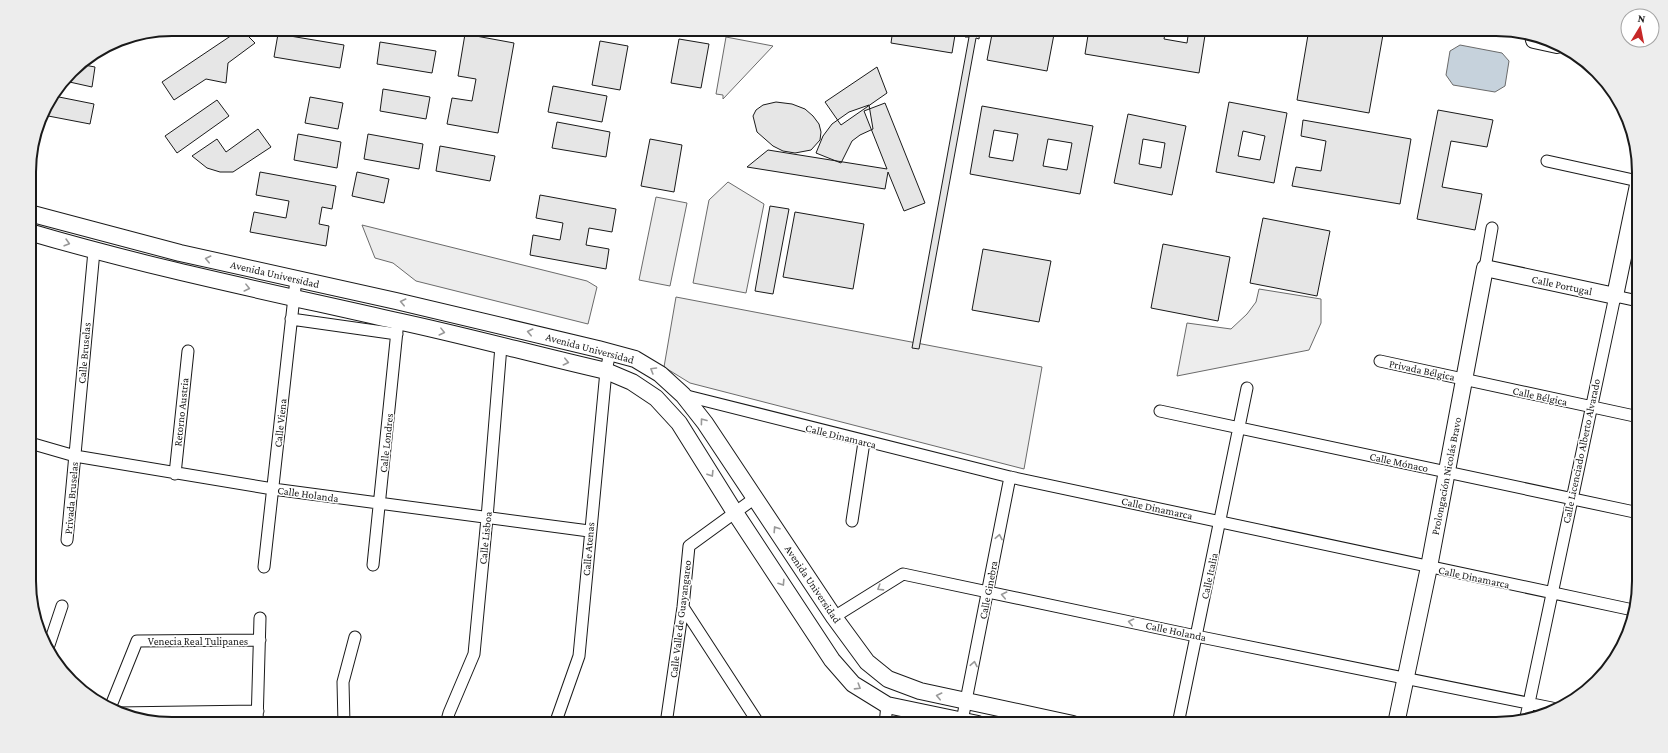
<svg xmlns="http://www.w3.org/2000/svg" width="1668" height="753" viewBox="0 0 1668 753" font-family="'Crimson Pro',serif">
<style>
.parking{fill:#ededed;stroke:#6a6a6a}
.water{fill:#c6d2dc;stroke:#6a6a6a}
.building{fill:#e6e6e6;stroke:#1a1a1a;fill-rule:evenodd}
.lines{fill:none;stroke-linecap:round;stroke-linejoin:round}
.street-casing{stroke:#1a1a1a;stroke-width:13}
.secondary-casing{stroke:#1a1a1a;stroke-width:18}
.street{stroke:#fff;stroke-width:11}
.secondary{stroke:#fff;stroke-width:16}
.oneway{stroke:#989898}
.labels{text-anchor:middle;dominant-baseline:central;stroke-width:3;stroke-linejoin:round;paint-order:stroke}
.street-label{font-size:11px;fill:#1a1a1a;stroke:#fff}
.rim{fill:none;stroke:#1a1a1a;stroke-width:2}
</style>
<rect width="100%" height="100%" fill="#fff"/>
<!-- parking -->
<path class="parking" d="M 726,37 L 773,46 L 723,99 L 723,95 L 716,94 Z
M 728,182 L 764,204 L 746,293 L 693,283 L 709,200 Z
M 656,197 L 687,203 L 670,286 L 639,280 Z
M 362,225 L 587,281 L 597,287 L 588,324 L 416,281 L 393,263 L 375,258 Z
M 1259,289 L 1321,299 L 1321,323 L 1309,350 L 1177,376 L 1187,323 L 1231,329 L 1247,314 L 1256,302 Z
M 676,297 L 1042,367 L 1024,469 L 690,383 L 664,367 Z"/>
<!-- water -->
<path class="water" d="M 1460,45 L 1502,53 L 1509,61 L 1505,86 L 1495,92 L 1453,85 L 1446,75 L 1450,51 Z"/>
<!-- building -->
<path class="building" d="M 241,29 L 255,43 L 228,63 L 226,83 L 206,79 L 174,100 L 162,82 Z
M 893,29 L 956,29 L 952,53 L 891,43 Z
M 967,29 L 980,29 L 979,39 L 976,38 L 919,349 L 912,348 L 969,37 L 965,37 Z
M 993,29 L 1055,29 L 1047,71 L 987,60 Z
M 1089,29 L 1111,29 L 1133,34 L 1134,29 L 1166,29 L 1164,39 L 1187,43 L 1189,29 L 1206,29 L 1199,73 L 1085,54 Z
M 1309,29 L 1384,29 L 1369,113 L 1297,100 Z
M 278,34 L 344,45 L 340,68 L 274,57 Z
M 465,34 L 514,43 L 498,133 L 447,124 L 452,98 L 472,101 L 476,79 L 458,76 Z
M 679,39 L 709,44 L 701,88 L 671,83 Z
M 600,41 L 628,46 L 620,90 L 592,85 Z
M 380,42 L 436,51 L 432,73 L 377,64 Z
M 79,64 L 95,67 L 92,87 L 65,81 Z
M 877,67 L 887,93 L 841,125 L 825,102 Z
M 553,86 L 607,96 L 602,122 L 548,112 Z
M 383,89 L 430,97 L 426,119 L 380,111 Z
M 54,96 L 94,104 L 90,124 L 43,115 L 45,108 Z
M 310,97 L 343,103 L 338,129 L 305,123 Z
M 217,100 L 229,116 L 177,153 L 165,136 Z
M 776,102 L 792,104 L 805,109 L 813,116 L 819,124 L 821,132 L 820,140 L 811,150 L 795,153 L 783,151 L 773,146 L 757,132 L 753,116 L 756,110 L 763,105 Z
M 1229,102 L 1287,113 L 1274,183 L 1216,172 ZM 1243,131 L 1265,136 L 1260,160 L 1238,156 Z
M 885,103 L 925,203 L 904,211 L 888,172 L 885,189 L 747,167 L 768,150 L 887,169 L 864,111 Z
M 869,105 L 873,129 L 860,135 L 852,141 L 841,163 L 816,153 L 823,136 L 832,124 L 849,112 Z
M 982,106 L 1093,126 L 1080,194 L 970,174 ZM 994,130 L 1018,134 L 1013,161 L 989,157 ZM 1048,139 L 1072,143 L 1067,170 L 1043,166 Z
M 1438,110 L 1493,120 L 1487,147 L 1451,141 L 1442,187 L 1482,194 L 1475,230 L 1417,219 Z
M 1128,114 L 1186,126 L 1172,195 L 1114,183 ZM 1143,139 L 1165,143 L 1161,168 L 1139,164 Z
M 1303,120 L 1411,139 L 1400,204 L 1292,186 L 1296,167 L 1321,171 L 1326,141 L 1301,136 Z
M 557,122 L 610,132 L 606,157 L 552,148 Z
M 258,129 L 271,147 L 233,172 L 220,172 L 207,168 L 192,156 L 217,139 L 226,152 Z
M 298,134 L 341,142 L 337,168 L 294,160 Z
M 368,134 L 423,144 L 419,169 L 364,159 Z
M 650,139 L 682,145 L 674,192 L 641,186 Z
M 440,146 L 495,156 L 490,181 L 436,171 Z
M 260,172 L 336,186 L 332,209 L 322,207 L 319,224 L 329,226 L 326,246 L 250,232 L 254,212 L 286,218 L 289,201 L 256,195 Z
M 357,172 L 389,179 L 384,203 L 352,196 Z
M 540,195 L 616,209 L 612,232 L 589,228 L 586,245 L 609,249 L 606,269 L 530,255 L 533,235 L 560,240 L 563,223 L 536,218 Z
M 770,206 L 789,209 L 773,294 L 755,291 Z
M 795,212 L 864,224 L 853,289 L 783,277 Z
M 1263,218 L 1330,231 L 1317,296 L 1250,283 Z
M 1163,244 L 1230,257 L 1218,321 L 1151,308 Z
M 983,249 L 1051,261 L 1039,322 L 972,310 Z"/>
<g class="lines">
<defs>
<path id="street" d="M 1547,161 L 1638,181
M 1485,268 L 1492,228
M 291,319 L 397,334
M 1380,361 L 1639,417
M 683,395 L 1010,477 L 1633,610
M 1160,411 L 1639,513
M 30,443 L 75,456 L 273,489 L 589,531
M 175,474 L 188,351
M 852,521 L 864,442
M 67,540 L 94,251
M 373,565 L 398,321
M 264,567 L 296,279
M 683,607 L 759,724
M 834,617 L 903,574 L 1196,636 L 1552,708
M 49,645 L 62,606
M 110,708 L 137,641 L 260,640
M 117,713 L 258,711
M 1526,717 L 1615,296 L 1638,301
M 962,721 L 1010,477
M 257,724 L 260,618
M 344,724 L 343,682 L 355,637
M 446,724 L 449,713 L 474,654 L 487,518 L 501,346
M 555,724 L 579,656 L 606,371 L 610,352
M 666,724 L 683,607 L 689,546 L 755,498
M 885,724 L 887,705
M 1178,724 L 1247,388"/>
<path id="secondary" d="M 1533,36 L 1534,40 L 1557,45
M 29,213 L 180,253 L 396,301 L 598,349 L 635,359 L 660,374 L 683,395 L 705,423 L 834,617 L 867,662 L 888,679 L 920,691 L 1073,724
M 29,232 C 151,268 274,293 397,321 C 467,336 536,355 606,371 L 632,382 L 656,398 L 679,423 L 734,511 L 832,660 L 853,684 L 887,705 L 978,724
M 1396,724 L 1429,567 L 1485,268 L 1615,296 L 1638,185"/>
</defs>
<!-- street casing -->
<use href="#street" class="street-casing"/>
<!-- secondary casing -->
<use href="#secondary" class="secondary-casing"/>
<!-- street -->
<use href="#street" class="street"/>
<!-- secondary -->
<use href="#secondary" class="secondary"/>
</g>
<!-- one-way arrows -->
<defs><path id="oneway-chevron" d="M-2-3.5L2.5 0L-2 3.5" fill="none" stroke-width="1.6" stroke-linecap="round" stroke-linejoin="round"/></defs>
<g class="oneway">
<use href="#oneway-chevron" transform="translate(67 243) rotate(16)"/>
<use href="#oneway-chevron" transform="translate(208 259) rotate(-167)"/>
<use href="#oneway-chevron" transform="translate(247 288) rotate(14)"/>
<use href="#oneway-chevron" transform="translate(403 302) rotate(-167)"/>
<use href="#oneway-chevron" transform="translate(442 332) rotate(14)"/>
<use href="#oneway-chevron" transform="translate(530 332) rotate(-167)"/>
<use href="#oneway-chevron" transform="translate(566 362) rotate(13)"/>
<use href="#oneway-chevron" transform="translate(653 370) rotate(-149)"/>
<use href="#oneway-chevron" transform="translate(703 421) rotate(-127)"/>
<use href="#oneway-chevron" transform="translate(711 474) rotate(58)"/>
<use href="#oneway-chevron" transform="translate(776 529) rotate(-123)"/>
<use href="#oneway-chevron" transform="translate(999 537) rotate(-79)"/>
<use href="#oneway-chevron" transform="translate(782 583) rotate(57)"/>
<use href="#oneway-chevron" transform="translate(880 588) rotate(148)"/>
<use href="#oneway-chevron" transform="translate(1004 595) rotate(-168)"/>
<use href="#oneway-chevron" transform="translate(1131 622) rotate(-168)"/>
<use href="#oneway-chevron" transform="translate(974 664) rotate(-79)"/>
<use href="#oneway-chevron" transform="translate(858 687) rotate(32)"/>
<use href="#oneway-chevron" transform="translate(939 696) rotate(-167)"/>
</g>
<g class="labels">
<!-- street labels -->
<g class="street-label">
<text transform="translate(275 274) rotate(13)">Avenida Universidad</text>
<text transform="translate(1562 285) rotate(12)">Calle Portugal</text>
<text transform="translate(590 348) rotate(15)">Avenida Universidad</text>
<text transform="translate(84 353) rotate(-85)">Calle Bruselas</text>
<text transform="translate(1422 370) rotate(12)">Privada Bélgica</text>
<text transform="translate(1540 396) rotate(12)">Calle Bélgica</text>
<text transform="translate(181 412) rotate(-84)">Retorno Austria</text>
<text transform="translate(280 423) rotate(-84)">Calle Viena</text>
<text transform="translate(841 436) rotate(14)">Calle Dinamarca</text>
<text transform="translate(386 443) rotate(-84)">Calle Londres</text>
<text transform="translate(1581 451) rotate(-78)">Calle Licenciado Alberto Alvarado</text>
<text transform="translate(1399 462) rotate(12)">Calle Mónaco</text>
<text transform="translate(1446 476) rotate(-79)">Prolongación Nicolás Bravo</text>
<text transform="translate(308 494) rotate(8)">Calle Holanda</text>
<text transform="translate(71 498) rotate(-85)">Privada Bruselas</text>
<text transform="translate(1157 508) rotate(12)">Calle Dinamarca</text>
<text transform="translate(485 538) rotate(-84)">Calle Lisboa</text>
<text transform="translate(588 549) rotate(-85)">Calle Atenas</text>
<text transform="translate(1209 576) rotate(-78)">Calle Italia</text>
<text transform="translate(1474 577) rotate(12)">Calle Dinamarca</text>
<text transform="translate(813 584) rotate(56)">Avenida Universidad</text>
<text transform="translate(988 590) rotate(-79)">Calle Ginebra</text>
<text transform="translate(680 619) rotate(-83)">Calle Valle de Guayangareo</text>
<text transform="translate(1176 631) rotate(12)">Calle Holanda</text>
<text x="198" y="641">Venecia Real Tulipanes</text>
</g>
</g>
<!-- crop -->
<path d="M0 0H1668V753H0ZM172 36H1496A136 136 0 0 1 1632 172V581A136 136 0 0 1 1496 717H172A136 136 0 0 1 36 581V172A136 136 0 0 1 172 36Z" fill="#ededed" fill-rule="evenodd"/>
<path class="rim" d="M172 36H1496A136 136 0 0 1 1632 172V581A136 136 0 0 1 1496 717H172A136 136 0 0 1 36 581V172A136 136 0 0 1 172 36Z"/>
<!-- north arrow -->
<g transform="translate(1640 28) rotate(10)"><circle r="19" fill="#ffffff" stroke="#a3a3a3"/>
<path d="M0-3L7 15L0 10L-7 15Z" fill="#c62828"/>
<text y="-6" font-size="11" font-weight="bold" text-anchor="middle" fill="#1a1a1a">N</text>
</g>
</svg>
